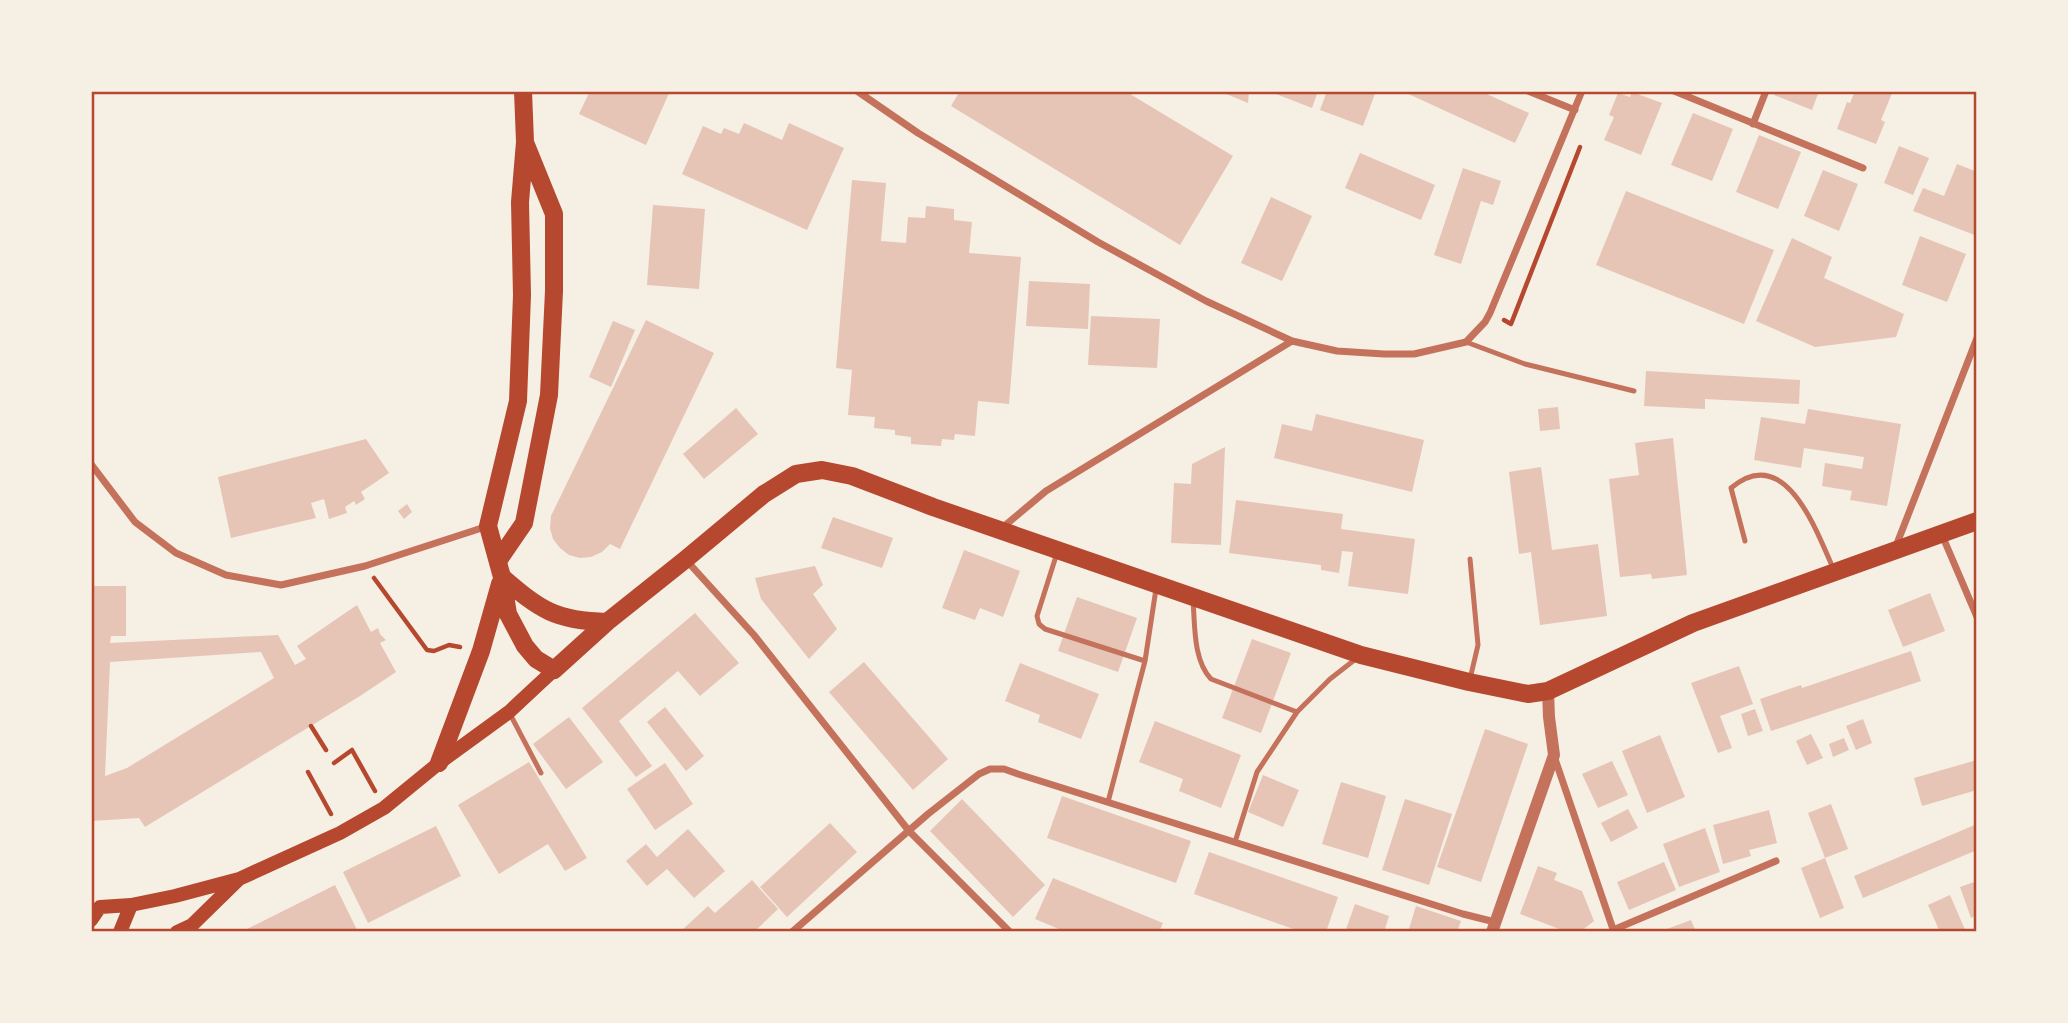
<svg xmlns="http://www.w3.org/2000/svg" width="2068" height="1023" viewBox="0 0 2068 1023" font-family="Figtree,sans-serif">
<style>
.building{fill:#e6c5b7;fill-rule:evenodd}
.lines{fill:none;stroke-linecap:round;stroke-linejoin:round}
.path{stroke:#b5482f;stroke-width:4.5}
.service{stroke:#c5725c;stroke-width:5}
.minor{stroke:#c5725c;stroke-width:7}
.tertiary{stroke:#c5725c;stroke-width:12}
.secondary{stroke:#b5482f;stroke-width:14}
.primary{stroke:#b5482f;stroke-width:18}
.neatline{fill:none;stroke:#b5482f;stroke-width:2.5}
</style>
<rect width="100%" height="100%" fill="#f6efe4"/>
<!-- building -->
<path class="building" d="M 590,91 L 670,91 L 646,145 L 579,114 Z
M 960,91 L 1125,91 L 1233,156 L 1180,245 L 951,106 Z
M 1219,91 L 1249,91 L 1248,103 Z
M 1277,91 L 1318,91 L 1312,108 L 1276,94 Z
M 1327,91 L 1376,91 L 1363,126 L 1320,110 Z
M 1402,91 L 1480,91 L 1529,113 L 1515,143 Z
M 1776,91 L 1819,91 L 1812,110 L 1774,95 Z
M 1855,91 L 1893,91 L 1881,120 L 1885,122 L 1876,144 L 1837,129 L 1847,102 L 1850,103 Z
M 1632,92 L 1662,103 L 1641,155 L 1604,140 L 1614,117 L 1609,115 L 1618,93 L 1630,97 Z
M 1693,113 L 1733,129 L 1712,181 L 1671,165 Z
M 744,123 L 782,140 L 789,123 L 844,148 L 807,230 L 682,174 L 703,126 L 721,134 L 724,128 L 739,134 Z
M 1759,135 L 1801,152 L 1778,209 L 1736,192 Z
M 1899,146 L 1929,158 L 1913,195 L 1884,183 Z
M 1360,153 L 1435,185 L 1421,220 L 1345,188 Z
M 1957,164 L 1977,172 L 1977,236 L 1913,211 L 1923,188 L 1944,196 Z
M 1463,168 L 1501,181 L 1493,205 L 1481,201 L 1461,264 L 1434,255 Z
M 1823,170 L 1858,184 L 1839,231 L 1804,216 Z
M 852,180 L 886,183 L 881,241 L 906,243 L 908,217 L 925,218 L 926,206 L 954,209 L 954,220 L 972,222 L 969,253 L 1021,257 L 1009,404 L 978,401 L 975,436 L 955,434 L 954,440 L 942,439 L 941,446 L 911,444 L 911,437 L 895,435 L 895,430 L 874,428 L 875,417 L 848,415 L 852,370 L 836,368 Z
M 1626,191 L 1774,250 L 1744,324 L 1596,265 Z
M 1271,197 L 1312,216 L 1282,281 L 1241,263 Z
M 653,205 L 705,209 L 699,289 L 647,285 Z
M 1920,236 L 1966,254 L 1947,302 L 1902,285 Z
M 1792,238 L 1832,257 L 1824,278 L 1904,314 L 1896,337 L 1815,347 L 1756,321 Z
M 1029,281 L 1090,284 L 1088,329 L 1026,326 Z
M 1091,316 L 1160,319 L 1157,368 L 1088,365 Z
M 646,320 L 714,353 L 620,549 L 610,544 L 602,552 L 591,557 L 580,558 L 569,555 L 560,548 L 553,539 L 550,528 L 551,516 Z
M 613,321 L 635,330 L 611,387 L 589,377 Z
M 1646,371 L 1800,380 L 1799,404 L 1705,399 L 1705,409 L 1644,406 Z
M 1558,407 L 1560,429 L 1540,431 L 1538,409 Z
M 736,408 L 758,434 L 704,479 L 683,454 Z
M 1808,409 L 1901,424 L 1887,506 L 1850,500 L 1852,491 L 1822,486 L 1825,463 L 1862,469 L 1864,457 L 1804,448 L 1801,468 L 1754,460 L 1761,417 L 1805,424 Z
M 1316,414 L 1424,440 L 1412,492 L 1274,458 L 1282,424 L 1312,431 Z
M 1673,438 L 1687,575 L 1652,579 L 1651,574 L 1620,577 L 1609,479 L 1639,475 L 1635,443 Z
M 366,439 L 389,473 L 361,492 L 365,499 L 356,505 L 354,501 L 345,507 L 347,513 L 329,519 L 324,499 L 311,503 L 316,518 L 231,538 L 218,477 Z
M 1225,447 L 1221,545 L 1171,543 L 1174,483 L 1191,484 L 1192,464 Z
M 1541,467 L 1552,550 L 1598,544 L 1607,616 L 1540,625 L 1531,552 L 1519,554 L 1509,472 Z
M 1236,500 L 1343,514 L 1341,529 L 1415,539 L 1408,594 L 1348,586 L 1353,552 L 1342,551 L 1339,573 L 1321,570 L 1321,565 L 1229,553 Z
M 407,504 L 412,512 L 404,519 L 398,511 Z
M 833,517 L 893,538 L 882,568 L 821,548 Z
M 964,550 L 1020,571 L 1003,617 L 980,608 L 975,620 L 942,608 Z
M 815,566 L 823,585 L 813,594 L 837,629 L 809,659 L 761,599 L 755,578 Z
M 91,586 L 126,586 L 126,636 L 111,636 L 110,643 L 278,635 L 295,665 L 306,659 L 297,646 L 357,605 L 371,632 L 378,628 L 380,634 L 386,640 L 380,643 L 396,672 L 360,696 L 145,827 L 139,818 L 91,821 ZM 261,652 L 274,678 L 127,768 L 105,776 L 110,662 Z
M 1930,593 L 1945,631 L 1903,647 L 1888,610 Z
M 1077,597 L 1137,618 L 1118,672 L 1058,651 Z
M 695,613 L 739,663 L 700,696 L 678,671 L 619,721 L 652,766 L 636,777 L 582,708 Z
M 1252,639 L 1291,653 L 1261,733 L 1222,718 Z
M 1911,651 L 1921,681 L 1771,731 L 1760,699 L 1801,685 L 1802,688 Z
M 864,662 L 948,759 L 913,790 L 829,692 Z
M 1020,663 L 1099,694 L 1081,739 L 1038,722 L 1040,715 L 1005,701 Z
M 1739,666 L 1753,704 L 1720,716 L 1732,748 L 1718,753 L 1691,683 Z
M 665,707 L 704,756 L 686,771 L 647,722 Z
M 1755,709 L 1763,731 L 1748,736 L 1741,714 Z
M 569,717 L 603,762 L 566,789 L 533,744 Z
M 1863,719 L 1872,743 L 1856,750 L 1846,726 Z
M 1155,721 L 1241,755 L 1221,808 L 1179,791 L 1183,779 L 1139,762 Z
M 1485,729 L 1528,744 L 1481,882 L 1437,867 Z
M 1811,734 L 1823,758 L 1807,765 L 1796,741 Z
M 1660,735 L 1685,797 L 1647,813 L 1622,751 Z
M 1844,738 L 1849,750 L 1833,757 L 1829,744 Z
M 1977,760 L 1977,790 L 1922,806 L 1914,778 Z
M 1612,761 L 1628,795 L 1598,808 L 1582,774 Z
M 529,762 L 587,858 L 565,871 L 548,844 L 499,874 L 458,805 Z
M 665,763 L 693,804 L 655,830 L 627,789 Z
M 1263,775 L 1299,790 L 1283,827 L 1248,812 Z
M 1341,782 L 1386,796 L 1368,858 L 1322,844 Z
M 1062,796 L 1191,841 L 1176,883 L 1047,838 Z
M 962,799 L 1045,885 L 1013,917 L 930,831 Z
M 1405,799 L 1452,814 L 1429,885 L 1382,870 Z
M 1831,804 L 1848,849 L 1825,858 L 1808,813 Z
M 1628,809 L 1638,828 L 1611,842 L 1601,823 Z
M 1769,810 L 1777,843 L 1749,850 L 1751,856 L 1723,864 L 1713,825 Z
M 830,823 L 857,852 L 787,917 L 760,887 Z
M 1977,824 L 1977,850 L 1863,898 L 1854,876 Z
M 436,826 L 461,876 L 368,923 L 343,872 Z
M 1705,828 L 1720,872 L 1679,887 L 1663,844 Z
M 688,829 L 725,871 L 694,898 L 667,869 L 647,886 L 626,861 L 646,844 L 657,857 Z
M 1209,852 L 1338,897 L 1326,932 L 1302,932 L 1194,894 Z
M 1825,858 L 1844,908 L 1820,918 L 1801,868 Z
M 1664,862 L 1676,890 L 1629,910 L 1617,882 Z
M 1538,866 L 1557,873 L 1554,880 L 1582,891 L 1594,921 L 1580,932 L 1567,932 L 1520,914 Z
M 1053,878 L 1163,923 L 1159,932 L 1066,932 L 1035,919 Z
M 752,880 L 778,909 L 754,932 L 680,932 L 708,906 L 715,913 Z
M 1977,881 L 1977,915 L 1971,918 L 1960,887 Z
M 335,885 L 358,932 L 241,932 Z
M 1950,895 L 1966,932 L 1940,932 L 1928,905 Z
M 1355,904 L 1389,916 L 1384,932 L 1345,932 Z
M 1416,906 L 1461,921 L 1457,932 L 1408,932 Z
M 1691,920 L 1696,932 L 1659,932 Z"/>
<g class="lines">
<!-- path -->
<path class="path" d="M 1504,320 L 1511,324 L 1580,147
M 374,578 L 427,650 L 434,651 L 449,645 L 460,647
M 311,726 L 326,750
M 334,763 L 352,750 L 375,791
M 308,772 L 331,814"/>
<!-- service -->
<path class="service" d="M 1466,342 L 1525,364 L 1634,391
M 1745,541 L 1731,488 C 1785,442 1816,530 1833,568
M 1057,553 L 1037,616 L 1039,624 L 1045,629 L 1145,661 L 1156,589
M 1470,559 L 1478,645 L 1470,679
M 1193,600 C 1195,625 1193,660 1211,679 L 1297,712 L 1330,679 L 1357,658
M 510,714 L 541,773
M 1108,802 L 1145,661
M 1235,842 L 1257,772 L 1297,712"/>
<!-- minor -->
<path class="minor" d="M 857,91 L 918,133 L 1098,242 L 1206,301 L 1292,341 L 1337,351 L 1384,354 L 1414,354 L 1466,342 L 1485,322 L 1490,313 L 1582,91
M 1528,91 L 1575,110
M 1674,91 L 1863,168
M 1753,124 L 1766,91
M 91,464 L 135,522 L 176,553 L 226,575 L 281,585 L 365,566 L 488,526
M 1002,528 L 1046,491 L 1292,341
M 1942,535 L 1977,617
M 1896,546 L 1977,338
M 687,561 L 754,635 L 909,831 L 1010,932
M 1554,756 L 1614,932
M 1613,930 L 1776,861
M 792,932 L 928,814 L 979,774 L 990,769 L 1004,769 L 1018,774 L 1463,914 L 1495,922"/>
<!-- tertiary -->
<path class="tertiary" d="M 1492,932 L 1554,755 L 1549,717 L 1548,691"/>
<!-- secondary -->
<path class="secondary" d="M 91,920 L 100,907 L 131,905 L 175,896 L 239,879 L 340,833 L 384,808 L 439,763 L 509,712 L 554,670
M 120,932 L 131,905
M 177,932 L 192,925 L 238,880"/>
<!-- primary -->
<path class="primary" d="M 523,91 L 525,142 L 520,202 L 522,295 L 518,401 L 488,526 L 502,577 L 508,614 L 525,646 L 536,659 L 554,670 L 607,622 L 686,559 L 764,494 L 796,474 L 822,470 L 852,476 L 933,507 L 1361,655 L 1469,682 L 1528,694 L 1548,691 L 1693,623 L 1977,521
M 498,561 L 524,523 L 549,395 L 554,291 L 554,214 L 526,145
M 502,577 C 540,610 556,621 607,622
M 439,763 L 481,651 L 500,584"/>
</g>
<!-- border -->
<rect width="2068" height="1023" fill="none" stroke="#f6efe4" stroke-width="186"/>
<rect x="93" y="93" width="1882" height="837" class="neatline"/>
</svg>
